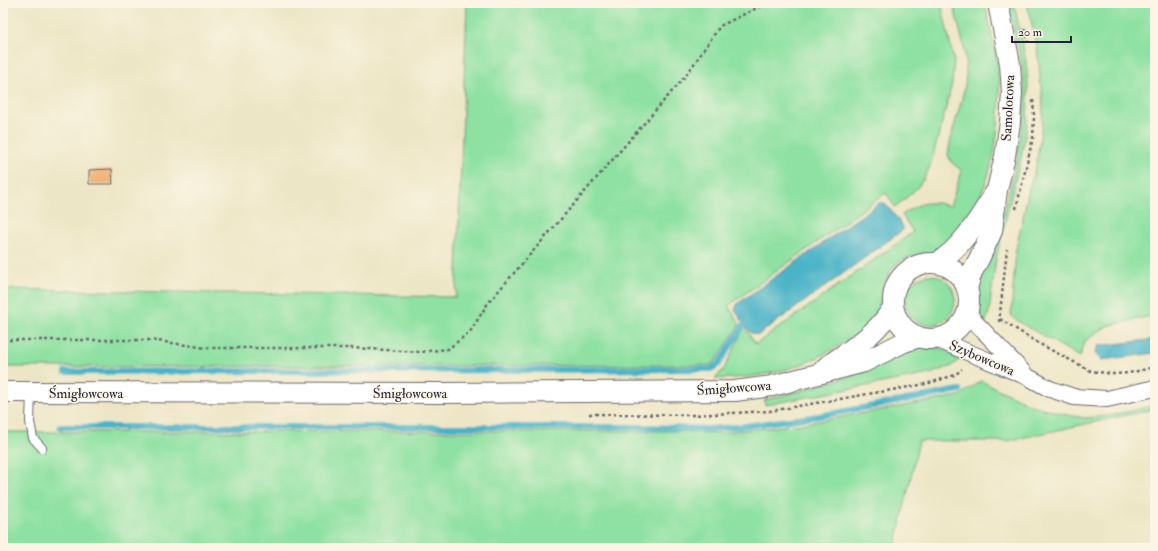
<svg xmlns="http://www.w3.org/2000/svg" width="1158" height="551" viewBox="0 0 1158 551" font-family="'IM FELL Double Pica',serif">
<style>
.green{fill:#8ee1a2;stroke:#58826e}
.water{fill:#49b3c7;stroke:#366a81}
.lines{fill:none;stroke-linecap:round;stroke-linejoin:round}
.stream{stroke:#49b3c7;stroke-width:6}
.building{fill:#efb47c}
.service-casing{stroke:#69676c;stroke-width:10}
.minor-casing{stroke:#69676c;stroke-width:18}
.tertiary-casing{stroke:#69676c;stroke-width:22}
.path{stroke:#69676c;stroke-width:2.5;stroke-dasharray:3 3;stroke-linecap:butt}
.service{stroke:#fff;stroke-width:8}
.minor{stroke:#fff;stroke-width:16}
.tertiary{stroke:#fff;stroke-width:20}
.labels{text-anchor:middle;dominant-baseline:central;stroke-width:3;stroke-linejoin:round;paint-order:stroke}
.street-label{font-size:14px;fill:#22223b;stroke:#fcf5e5}
</style>
<rect width="100%" height="100%" fill="#fcf5e5"/>
<filter id="ink" filterUnits="userSpaceOnUse"><feTurbulence type="fractalNoise" baseFrequency=".025" numOctaves="2"/><feDisplacementMap in="SourceGraphic" scale="8" xChannelSelector="R" yChannelSelector="G"/><feConvolveMatrix kernelMatrix="1 2 1 2 8 2 1 2 1" color-interpolation-filters="sRGB"/></filter>
<filter id="wash" filterUnits="userSpaceOnUse"><feTurbulence type="fractalNoise" baseFrequency=".012" numOctaves="4" result="noise"/><feDisplacementMap in="SourceGraphic" scale="16" xChannelSelector="R" yChannelSelector="G"/><feGaussianBlur stdDeviation="0.9" result="paint"/><feColorMatrix in="noise" values="0 0 0 0 0 0 0 0 0 0 0 0 0 0 0 0 0 1.4 0 .05"/><feComposite in="paint" operator="in"/></filter>
<g filter="url(#wash)">
<rect width="100%" height="100%" fill="#ede6c6"/>
<!-- green -->
<path class="green" d="M 467,3 L 941,3 L 954,61 L 952,83 L 948,100 L 931,163 C 923,186 913,192 895,207 L 886,193 L 728,306 L 740,324 L 715,362 L 709,365 L 3,367 L 3,289 L 456,297 Z
M 953,3 L 985,3 C 989,23 994,43 997,62 C 1004,113 996,184 963,225 C 958,231 952,241 946,246 C 929,258 905,251 891,270 C 881,285 882,306 872,321 C 866,330 856,335 846,341 C 803,370 765,377 715,379 L 724,369 L 744,328 L 756,344 L 913,232 L 902,215 C 919,202 930,200 950,206 L 962,171 L 951,162 L 948,155 C 951,127 965,101 966,73 C 967,50 958,26 953,3 Z
M 1008,3 L 1014,3 L 1026,61 L 1028,85 L 1027,125 L 1021,158 L 996,258 L 989,312 L 985,324 L 978,309 L 976,282 L 997,238 L 1016,163 L 1023,118 L 1024,85 L 1021,61 Z
M 1027,3 L 1155,3 L 1155,315 L 1107,326 L 1085,341 L 1080,357 L 1024,325 L 1011,316 L 1016,249 L 1029,189 L 1036,165 L 1042,125 L 1043,106 L 1037,46 Z
M905 300a25 25 0 1 1 50 0a25 25 0 1 1-50 0Z
M 915,347 L 939,348 L 947,350 L 960,359 L 952,366 L 929,374 L 765,405 L 765,400 L 807,389 L 853,375 Z
M 981,381 L 1031,405 L 1068,415 L 1085,418 L 1113,415 L 1155,405 L 1155,409 L 1007,441 L 919,441 L 895,548 L 3,548 L 3,432 L 667,431 L 721,433 L 802,424 L 959,396 Z"/>
<!-- water -->
<path class="water" d="M 879,203 L 885,203 L 903,226 L 903,230 L 758,335 L 749,332 L 735,310 L 737,304 Z
M 1155,339 L 1155,353 L 1101,360 L 1095,353 L 1098,346 Z"/>
<g class="lines">
<!-- stream -->
<path class="stream" d="M 65,372 L 710,369 L 718,365 L 744,324
M 60,427 L 639,427 L 706,429 L 738,427 L 819,416 L 960,390"/>
</g>
<g id="blocks">
<!-- building -->
<path class="building" d="M 112,169 L 113,184 L 89,184 L 89,170 Z"/>
</g>
</g>
<g filter="url(#ink)">
<use href="#blocks" fill-opacity="0" stroke="#69676c" stroke-width="1"/>
<g class="lines">
<defs>
<path id="service" d="M 31,392 L 30,422 L 33,438 L 42,448"/>
<path id="minor" d="M 968,311 L 973,320 L 1023,372
M 936,339 L 1028,377 L 1050,389 L 1074,397 L 1107,399 L 1155,388"/>
<path id="tertiary" d="M893 301a38 38 0 1 1 76 0a38 38 0 1 1-76 0Z
M 937,263 C 963,247 979,218 995,193
M 967,288 L 972,272 L 979,259 L 992,231 L 997,190 L 1005,156 L 1010,122 L 1012,93 L 1010,64 L 998,3
M 825,368 C 849,350 878,334 893,307
M 3,392 L 444,393 L 735,391 L 772,386 L 864,362 L 904,342 L 919,337"/>
</defs>
<!-- service casing -->
<use href="#service" class="service-casing"/>
<!-- minor casing -->
<use href="#minor" class="minor-casing"/>
<!-- tertiary casing -->
<use href="#tertiary" class="tertiary-casing"/>
<!-- path -->
<path class="path" d="M 1025,29 L 1028,42
M 1016,209 L 1033,138 L 1034,116 L 1033,100
M 1000,319 L 1038,343 L 1091,371 L 1114,374 L 1129,373 L 1155,367
M 999,322 L 1007,249
M 3,340 L 151,340 L 206,348 L 353,348 L 420,352 L 448,349 L 470,332 L 488,303 L 687,74 L 720,26 L 759,7 L 782,3
M 589,414 L 694,415 L 770,411 L 926,384 L 955,375 L 962,369"/>
<!-- service -->
<use href="#service" class="service"/>
<!-- minor -->
<use href="#minor" class="minor"/>
<!-- tertiary -->
<use href="#tertiary" class="tertiary"/>
</g>
</g>
<g class="labels">
<!-- street labels -->
<g class="street-label">
<text transform="translate(1008 108) rotate(-87)">Samolotowa</text>
<text transform="translate(982 358) rotate(23)">Szybowcowa</text>
<text transform="translate(734 388) rotate(-4)">Śmigłowcowa</text>
<text x="86" y="393">Śmigłowcowa</text>
<text x="410" y="393">Śmigłowcowa</text>
</g>
</g>
<!-- margin -->
<rect width="1158" height="551" fill="none" stroke="#fcf5e5" stroke-width="16"/>
<!-- scale -->
<path d="M1012 36v6h59v-6" fill="none" stroke="#22223b" stroke-width="2"/>
<text x="1018" y="36" font-size="12" fill="#22223b" stroke="#fcf5e5" stroke-width="3" paint-order="stroke">20 m</text>
</svg>
